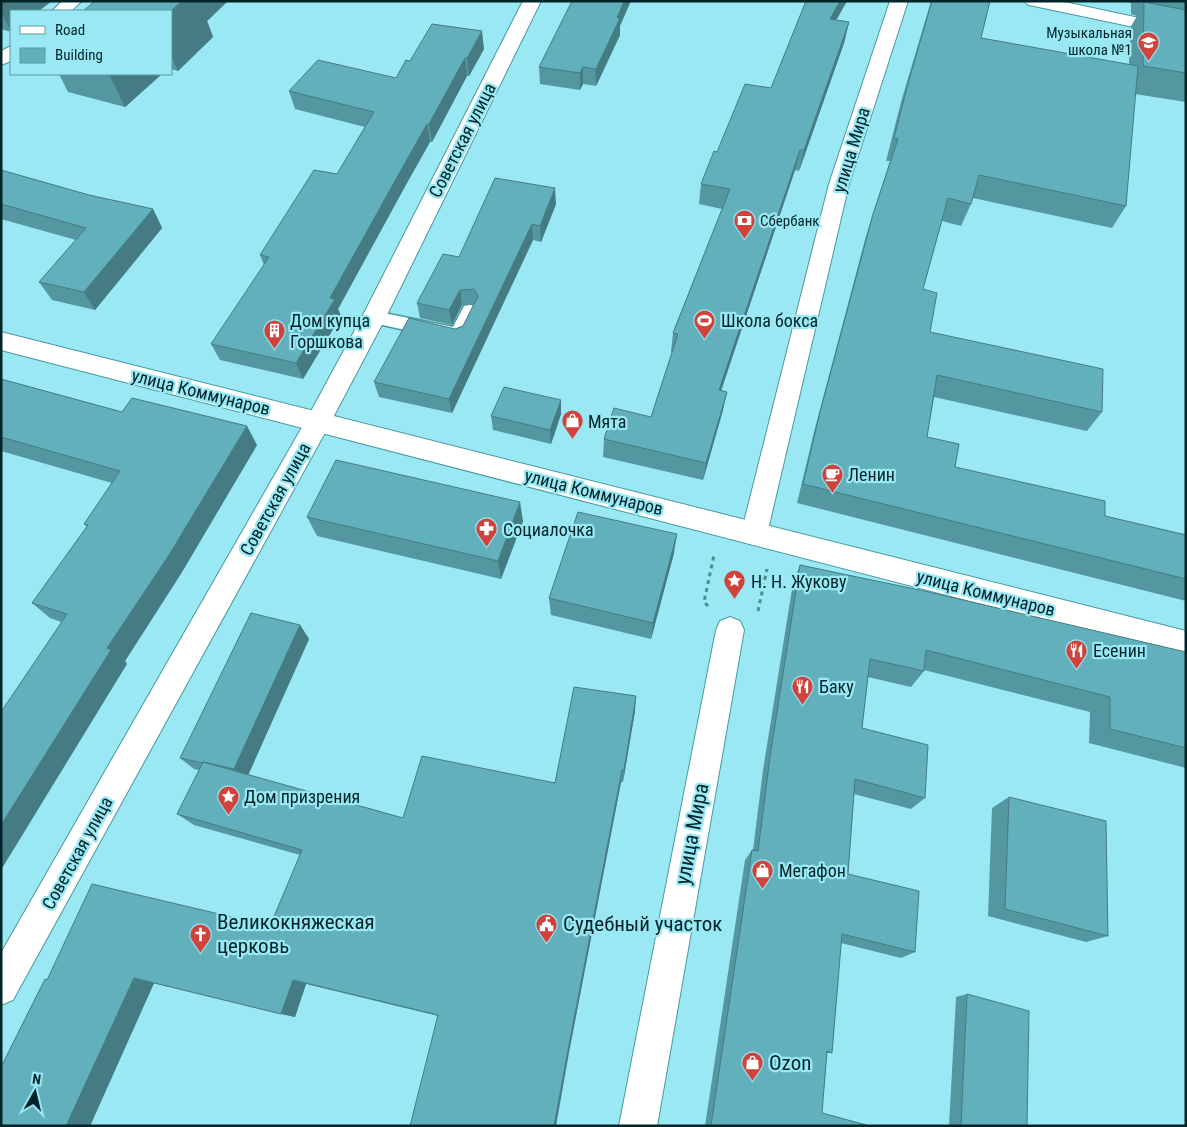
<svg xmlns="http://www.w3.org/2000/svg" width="1187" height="1127" viewBox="0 0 1187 1127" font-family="'Roboto Condensed',sans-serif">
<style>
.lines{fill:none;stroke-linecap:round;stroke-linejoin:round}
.lane-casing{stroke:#4998a2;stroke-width:3}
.street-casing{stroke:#4998a2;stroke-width:2}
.secondary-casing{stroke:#4998a2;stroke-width:2}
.path{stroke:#508a92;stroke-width:3;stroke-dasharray:4 4;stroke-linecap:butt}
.lane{fill:#fff;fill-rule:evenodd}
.street{fill:#fff;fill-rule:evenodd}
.secondary{fill:#fff;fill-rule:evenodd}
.wall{fill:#5497a1}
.shaded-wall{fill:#457b83}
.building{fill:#62b0bb;stroke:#457b83}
.labels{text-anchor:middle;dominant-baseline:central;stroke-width:4.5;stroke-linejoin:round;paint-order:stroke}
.far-poi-label{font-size:15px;fill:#012428;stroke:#99e8f4;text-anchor:end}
.street-label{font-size:18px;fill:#012428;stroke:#99e8f4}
.poi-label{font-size:18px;fill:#012428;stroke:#99e8f4;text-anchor:start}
.near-street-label{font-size:21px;fill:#012428;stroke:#99e8f4}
.near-poi-label{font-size:21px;fill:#012428;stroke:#99e8f4;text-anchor:start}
</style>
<rect width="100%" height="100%" fill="#99e8f4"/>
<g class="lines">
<defs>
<path id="lane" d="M 470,305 L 476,306 L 479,311 L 464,340 L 458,342 L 374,323 L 368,322 L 365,317 L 368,312 L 374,311 L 453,327 L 464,306 Z"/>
<path id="street" d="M 62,1 L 82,1 L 71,11 L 52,11 Z
M 1025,1 L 1060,1 L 1186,28 L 1186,38 L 1034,6 L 1028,5 Z
M 11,46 L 11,61 L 1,65 L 1,51 Z
M 1,332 L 1186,631 L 1186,657 L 1,350 Z
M 730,617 L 740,621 L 744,630 L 657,1126 L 619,1126 L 716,630 L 720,621 Z"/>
<path id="secondary" d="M 523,1 L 541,1 L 386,317 L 327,429 L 13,1000 L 1,1005 L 1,953 L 309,415 L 362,317 Z
M 890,1 L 908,1 L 849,184 L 767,534 L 764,542 L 754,545 L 744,542 L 741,534 L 829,184 Z"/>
</defs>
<!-- lane casing -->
<use href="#lane" class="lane-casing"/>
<!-- street casing -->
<use href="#street" class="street-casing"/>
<!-- secondary casing -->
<use href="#secondary" class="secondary-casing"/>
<!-- path -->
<path class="path" d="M 708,606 L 704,602 L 714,555
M 758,611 L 767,569"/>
<!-- lane -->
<use href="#lane" class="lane"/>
<!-- street -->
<use href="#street" class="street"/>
<!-- secondary -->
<use href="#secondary" class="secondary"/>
</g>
<!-- wall -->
<path class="wall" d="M 1,1 L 11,11 L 11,32 L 1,29 Z
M 95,1 L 228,1 L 207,21 L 213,37 L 178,71 L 171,69 L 171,11 Z
M 806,1 L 847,1 L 836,20 L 849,22 L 844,43 L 799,171 L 795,170 L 721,390 L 723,410 L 703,480 L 603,457 L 604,439 L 651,417 L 672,353 L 671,352 L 673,333 L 722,209 L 699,204 L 701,184 L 717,152 L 771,88 Z
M 931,1 L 990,1 L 981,38 L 1129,65 L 1130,28 L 1137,16 L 1131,14 L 1131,3 L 1124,1 L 1186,1 L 1186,102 L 1135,94 L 1126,206 L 1112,228 L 973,198 L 971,204 L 961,226 L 942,221 L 923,289 L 930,332 L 1102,412 L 1087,431 L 934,397 L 927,437 L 955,467 L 1105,516 L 1186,535 L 1186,601 L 797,503 L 814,432 L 866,236 L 890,161 L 886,161 L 901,102 Z
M 620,26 L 620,35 L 596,86 L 583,84 L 580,90 L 540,84 L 539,67 Z
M 484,49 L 469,76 L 467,76 L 432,142 L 430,142 L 408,181 L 338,309 L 341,316 L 303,379 L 220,360 L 211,344 L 264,265 L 260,255 L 337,174 L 365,127 L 295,109 L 289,91 L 396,78 L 410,61 Z
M 59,74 L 162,74 L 125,107 L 68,92 Z
M 1,170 L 89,195 L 153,209 L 162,228 L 95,310 L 52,300 L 39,282 L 76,240 L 1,219 Z
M 556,204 L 541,242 L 533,240 L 452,413 L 379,397 L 374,382 L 455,329 L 463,326 L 474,304 L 462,305 L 452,325 L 420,318 L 417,303 L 459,257 Z
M 1,379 L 122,412 L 257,445 L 182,572 L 125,661 L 127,664 L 61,622 L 50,618 L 32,603 L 87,527 L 84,524 L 112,483 L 1,451 Z
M 561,414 L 551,444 L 493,430 L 491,416 Z
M 307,517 L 523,521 L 501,579 L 317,536 Z
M 674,553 L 651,639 L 551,615 L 549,598 Z
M 800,565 L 1186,652 L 1186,768 L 1089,743 L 1090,712 L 924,670 L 924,671 L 911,687 L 868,677 L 862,728 L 925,798 L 911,809 L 854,794 L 848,874 L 915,952 L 901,958 L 841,943 L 832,1053 L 827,1053 L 822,1113 L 870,1126 L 705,1126 L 745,860 L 752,850 L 753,850 L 763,770 L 793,583 Z
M 300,625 L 309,639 L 248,775 L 403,818 L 555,783 L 635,711 L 623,782 L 621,782 L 570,1047 L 438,1016 L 306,984 L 295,1017 L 154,983 L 90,1126 L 47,980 L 270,926 L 300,855 L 194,825 L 177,814 L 199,770 L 194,769 L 180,758 Z
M 1009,797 L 1108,936 L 1086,942 L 988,916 L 992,808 Z
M 967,994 L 1027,1126 L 949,1126 L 956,997 Z"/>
<!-- shaded-wall -->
<path class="shaded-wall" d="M 1,1 L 52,1 L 39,11 L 11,11 L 11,31 L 1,13 Z
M 182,1 L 228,1 L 207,21 L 213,37 L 178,71 L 171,55 L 171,11 Z
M 624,1 L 631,1 L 620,26 L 620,35 L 596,86 L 596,69 Z
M 840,1 L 847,1 L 825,40 L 830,19 Z
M 849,22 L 844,43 L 799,171 L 804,150 Z
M 482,31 L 484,49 L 469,76 L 467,58 Z
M 465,58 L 467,76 L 432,142 L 429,124 Z
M 583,67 L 583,84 L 580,90 L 580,73 Z
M 109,74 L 162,74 L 125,107 Z
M 427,124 L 430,142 L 408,181 L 338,309 L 341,316 L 303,379 L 296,363 L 330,298 L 405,163 Z
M 800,150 L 795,170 L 715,409 L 719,390 Z
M 555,188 L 556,204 L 541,242 L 540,226 Z
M 153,209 L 162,228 L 95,310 L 84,292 Z
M 532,224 L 533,240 L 452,413 L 449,399 Z
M 460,290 L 462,305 L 452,325 L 449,310 Z
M 727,392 L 723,410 L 703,480 L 706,463 Z
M 561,400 L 561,414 L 551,444 L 550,430 Z
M 247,426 L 257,445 L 182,572 L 125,661 L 127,664 L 1,870 L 1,825 L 107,648 Z
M 520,502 L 523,521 L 501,579 L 498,561 Z
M 677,534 L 674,553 L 651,639 L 653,623 Z
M 300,625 L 309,639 L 246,780 L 234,769 Z
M 636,696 L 635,711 L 623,782 L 624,770 Z
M 622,770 L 621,782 L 570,1047 L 556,1126 L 554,1126 L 569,1045 Z
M 134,978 L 154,983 L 90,1126 L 66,1126 Z
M 293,980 L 306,984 L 295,1017 L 281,1014 Z"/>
<!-- building -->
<path class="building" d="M 95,1 L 182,1 L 171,11 L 83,11 Z
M 572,1 L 624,1 L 617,18 L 620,18 L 596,69 L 583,67 L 580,73 L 539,67 Z
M 806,1 L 840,1 L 830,19 L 849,22 L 804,150 L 800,150 L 719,390 L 727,392 L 706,463 L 604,439 L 614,408 L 651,417 L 678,334 L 673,333 L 730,189 L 701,184 L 714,151 L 717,152 L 745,84 L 771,88 Z
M 932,1 L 990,1 L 981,38 L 1138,66 L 1126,206 L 979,175 L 971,204 L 948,198 L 923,289 L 937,293 L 930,332 L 1103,369 L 1102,412 L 937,375 L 927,437 L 959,444 L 955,467 L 1105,501 L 1105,516 L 1186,535 L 1186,579 L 803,484 L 820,412 L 873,214 L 898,139 L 894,138 L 909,80 Z
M 1144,2 L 1186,10 L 1186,73 L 1143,66 Z
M 432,24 L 482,31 L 467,58 L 465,58 L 429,124 L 427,124 L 405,163 L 330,298 L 335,299 L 296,363 L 211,344 L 269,257 L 260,255 L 314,170 L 337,174 L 374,112 L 289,91 L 318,60 L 396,78 L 406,60 L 410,61 Z
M 1,170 L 89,195 L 153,209 L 84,292 L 39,282 L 86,228 L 1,204 Z
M 495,178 L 555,188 L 540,226 L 532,224 L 449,399 L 374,382 L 409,318 L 455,329 L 463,326 L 478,296 L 474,289 L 460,290 L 449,310 L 417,303 L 443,254 L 459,257 Z
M 1,379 L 122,412 L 132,398 L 247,426 L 169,555 L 107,648 L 111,650 L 1,825 L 1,712 L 67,614 L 32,603 L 88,525 L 84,524 L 120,471 L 1,437 Z
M 504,387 L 561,400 L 550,430 L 491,416 Z
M 336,460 L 520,502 L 498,561 L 307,517 Z
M 578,512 L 677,534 L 653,623 L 549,598 Z
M 800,565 L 929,592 L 1186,652 L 1186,748 L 1110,729 L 1110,697 L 926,650 L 924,671 L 870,659 L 862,728 L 928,745 L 925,798 L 855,779 L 848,874 L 919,891 L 915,952 L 842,934 L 832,1053 L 827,1051 L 822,1113 L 870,1126 L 711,1126 L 752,850 L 758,851 L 770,757 Z
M 251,613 L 300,625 L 234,769 L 203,762 L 203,763 L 180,758 Z
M 574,687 L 636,696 L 624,770 L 622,770 L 569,1045 L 554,1126 L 410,1126 L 438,1015 L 293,980 L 281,1014 L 134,978 L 66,1126 L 1,1126 L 1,1067 L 45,979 L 47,980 L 92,884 L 270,926 L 302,850 L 177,814 L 203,762 L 403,818 L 422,756 L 555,783 Z
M 1009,797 L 1106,821 L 1108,936 L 1005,909 Z
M 967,994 L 1029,1011 L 1027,1126 L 961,1126 Z"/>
<!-- icons -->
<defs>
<symbol id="university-pin" viewBox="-11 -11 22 30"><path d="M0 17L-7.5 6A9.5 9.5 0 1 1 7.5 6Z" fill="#d1423b" stroke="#99e8f4"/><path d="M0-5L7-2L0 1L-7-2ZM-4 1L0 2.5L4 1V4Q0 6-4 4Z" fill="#fff"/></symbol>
<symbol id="bank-pin" viewBox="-11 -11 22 30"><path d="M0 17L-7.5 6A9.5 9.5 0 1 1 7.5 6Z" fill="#d1423b" stroke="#99e8f4"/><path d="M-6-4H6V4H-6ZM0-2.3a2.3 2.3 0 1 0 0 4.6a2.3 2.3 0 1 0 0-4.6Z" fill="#fff"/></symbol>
<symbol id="stadium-pin" viewBox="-11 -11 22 30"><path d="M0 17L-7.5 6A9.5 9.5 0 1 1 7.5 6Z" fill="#d1423b" stroke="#99e8f4"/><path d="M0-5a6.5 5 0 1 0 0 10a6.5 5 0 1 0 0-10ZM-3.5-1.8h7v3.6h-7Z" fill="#fff"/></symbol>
<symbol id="building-pin" viewBox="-11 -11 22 30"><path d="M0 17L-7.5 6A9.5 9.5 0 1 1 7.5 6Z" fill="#d1423b" stroke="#99e8f4"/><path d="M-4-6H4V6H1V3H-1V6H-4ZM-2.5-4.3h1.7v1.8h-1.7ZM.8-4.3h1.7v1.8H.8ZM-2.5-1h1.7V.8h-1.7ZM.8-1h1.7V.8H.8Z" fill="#fff"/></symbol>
<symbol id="shop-pin" viewBox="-11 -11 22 30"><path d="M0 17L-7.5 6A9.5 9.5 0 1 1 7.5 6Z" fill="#d1423b" stroke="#99e8f4"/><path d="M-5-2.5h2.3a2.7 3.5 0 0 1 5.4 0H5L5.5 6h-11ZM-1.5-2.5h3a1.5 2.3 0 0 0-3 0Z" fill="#fff"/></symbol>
<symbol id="cafe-pin" viewBox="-11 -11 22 30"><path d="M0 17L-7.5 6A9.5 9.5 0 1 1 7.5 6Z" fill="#d1423b" stroke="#99e8f4"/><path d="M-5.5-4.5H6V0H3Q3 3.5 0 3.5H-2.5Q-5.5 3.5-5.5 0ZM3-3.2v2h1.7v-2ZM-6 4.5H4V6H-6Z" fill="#fff"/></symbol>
<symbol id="pharmacy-pin" viewBox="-11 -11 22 30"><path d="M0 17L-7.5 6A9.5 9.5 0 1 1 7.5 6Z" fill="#d1423b" stroke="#99e8f4"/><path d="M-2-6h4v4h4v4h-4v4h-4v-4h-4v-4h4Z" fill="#fff"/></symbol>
<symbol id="sight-pin" viewBox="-11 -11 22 30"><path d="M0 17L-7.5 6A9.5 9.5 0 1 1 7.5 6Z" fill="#d1423b" stroke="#99e8f4"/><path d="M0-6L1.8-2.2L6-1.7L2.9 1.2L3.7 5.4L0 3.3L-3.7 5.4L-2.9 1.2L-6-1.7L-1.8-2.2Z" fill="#fff"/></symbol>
<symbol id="restaurant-pin" viewBox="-11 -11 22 30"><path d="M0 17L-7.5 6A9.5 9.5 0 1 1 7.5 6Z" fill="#d1423b" stroke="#99e8f4"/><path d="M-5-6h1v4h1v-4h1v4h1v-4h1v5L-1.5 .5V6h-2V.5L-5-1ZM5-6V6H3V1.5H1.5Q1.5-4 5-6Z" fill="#fff"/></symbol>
<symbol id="civic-pin" viewBox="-11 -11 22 30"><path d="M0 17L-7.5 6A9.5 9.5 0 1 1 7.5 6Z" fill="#d1423b" stroke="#99e8f4"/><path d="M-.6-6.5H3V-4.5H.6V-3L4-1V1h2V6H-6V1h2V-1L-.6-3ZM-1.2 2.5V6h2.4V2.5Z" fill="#fff"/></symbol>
<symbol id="church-pin" viewBox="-11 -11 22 30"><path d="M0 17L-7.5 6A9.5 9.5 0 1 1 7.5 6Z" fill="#d1423b" stroke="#99e8f4"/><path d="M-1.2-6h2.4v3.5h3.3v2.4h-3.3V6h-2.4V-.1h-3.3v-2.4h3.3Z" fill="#fff"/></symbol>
</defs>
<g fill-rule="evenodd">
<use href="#university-pin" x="1136" y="30" width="25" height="34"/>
<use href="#bank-pin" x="732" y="208" width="25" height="34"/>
<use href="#stadium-pin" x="692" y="308" width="25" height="34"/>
<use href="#building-pin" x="262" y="318" width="25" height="34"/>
<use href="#shop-pin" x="560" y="408" width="25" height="34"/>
<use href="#cafe-pin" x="820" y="462" width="25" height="34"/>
<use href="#pharmacy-pin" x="474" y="516" width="25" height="34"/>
<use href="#sight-pin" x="722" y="568" width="25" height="34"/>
<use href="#restaurant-pin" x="1064" y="638" width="25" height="34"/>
<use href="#restaurant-pin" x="790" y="674" width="25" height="34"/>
<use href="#sight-pin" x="216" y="784" width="25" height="34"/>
<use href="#shop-pin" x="750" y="858" width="25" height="34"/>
<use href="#civic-pin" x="534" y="912" width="25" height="34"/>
<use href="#church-pin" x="188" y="922" width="25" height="34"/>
<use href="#shop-pin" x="740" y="1050" width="25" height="34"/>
</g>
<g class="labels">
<!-- far-poi labels -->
<g class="far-poi-label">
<text x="1132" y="33">Музыкальная<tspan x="1132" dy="17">школа №1</tspan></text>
<text x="760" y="221" text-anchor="start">Сбербанк</text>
</g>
<!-- street labels -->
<g class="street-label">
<text transform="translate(462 140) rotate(-63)">Советская улица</text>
<text transform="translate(851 150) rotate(-73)">улица Мира</text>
<text transform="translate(201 392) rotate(14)">улица Коммунаров</text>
<text transform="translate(594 492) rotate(14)">улица Коммунаров</text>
<text transform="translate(275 499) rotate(-61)">Советская улица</text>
<text transform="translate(986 593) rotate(14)">улица Коммунаров</text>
<text transform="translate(77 853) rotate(-61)">Советская улица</text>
</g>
<!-- poi labels -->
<g class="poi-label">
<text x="290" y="320">Дом купца<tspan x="290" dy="21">Горшкова</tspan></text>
<text x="721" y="320">Школа бокса</text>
<text x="588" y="421">Мята</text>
<text x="848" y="474">Ленин</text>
<text x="503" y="529">Социалочка</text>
<text x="751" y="581">Н. Н. Жукову</text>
<text x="1093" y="650">Есенин</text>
<text x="819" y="686">Баку</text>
<text x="244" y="796">Дом призрения</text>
<text x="779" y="870">Мегафон</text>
</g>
<!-- near-street labels -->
<g class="near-street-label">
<text transform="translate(692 834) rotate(-79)">улица Мира</text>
</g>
<!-- near-poi labels -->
<g class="near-poi-label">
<text x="217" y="922">Великокняжеская<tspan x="217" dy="24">церковь</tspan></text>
<text x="563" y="924">Судебный участок</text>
<text x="769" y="1063">Ozon</text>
</g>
</g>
<!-- border -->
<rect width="1187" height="1127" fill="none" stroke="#012428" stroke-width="5"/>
<!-- legend -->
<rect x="10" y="10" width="162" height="65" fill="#99e8f4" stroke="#5c9aa2"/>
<rect x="20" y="26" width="25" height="8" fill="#ffffff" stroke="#5c9aa2"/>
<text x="55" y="35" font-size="15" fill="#012428">Road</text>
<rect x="20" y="48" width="25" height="15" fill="#62b0bb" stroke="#5c9aa2"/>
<text x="55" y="60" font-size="15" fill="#012428">Building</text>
<!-- north arrow -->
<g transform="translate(35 1092) rotate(8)" stroke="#99e8f4" stroke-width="4" paint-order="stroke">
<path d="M0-4L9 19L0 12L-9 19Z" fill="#012428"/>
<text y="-8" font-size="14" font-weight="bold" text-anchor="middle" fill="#012428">N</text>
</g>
</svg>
